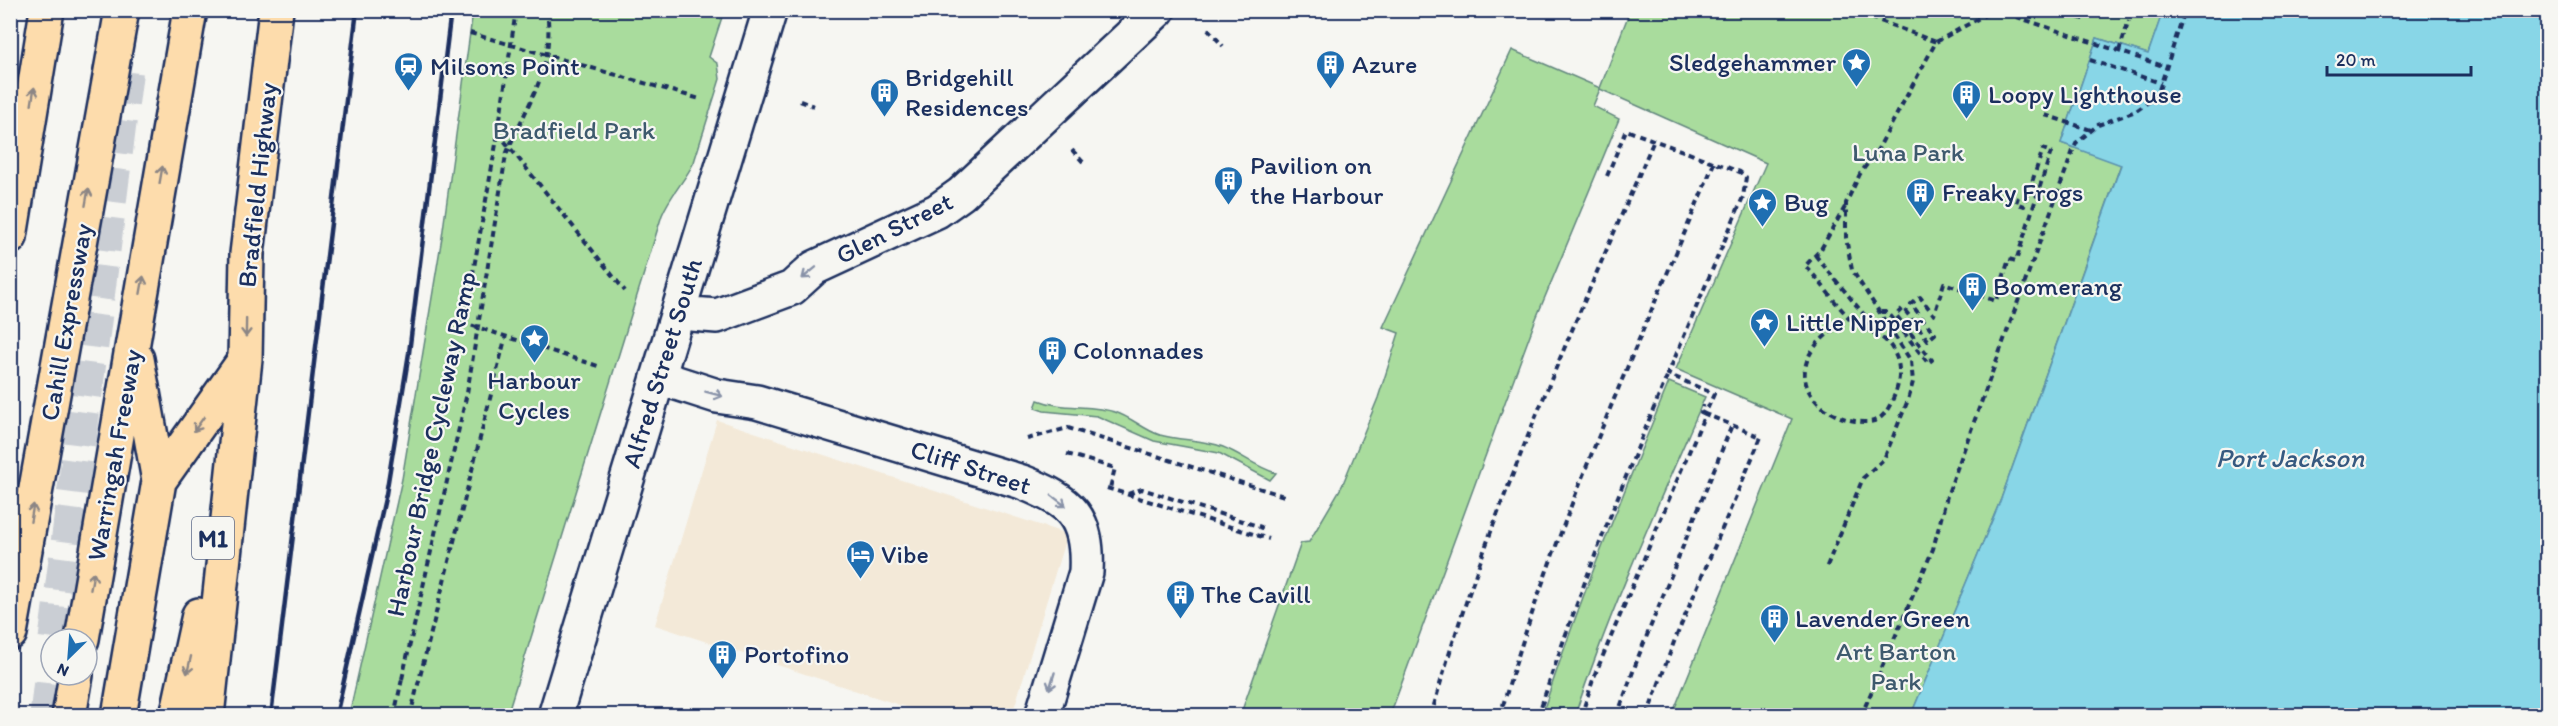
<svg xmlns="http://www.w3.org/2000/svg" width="2558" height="726" viewBox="0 0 2558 726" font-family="Itim,sans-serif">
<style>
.built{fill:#f3e9d8}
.green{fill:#a9dc9d;stroke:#62867e;stroke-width:1.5}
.water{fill:#88d6e7;stroke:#5c93b0;stroke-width:1.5}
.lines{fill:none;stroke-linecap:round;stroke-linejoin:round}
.highway-tunnel{stroke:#caced4;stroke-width:33;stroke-dasharray:33 16;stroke-linecap:butt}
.street-casing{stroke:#1b2f5e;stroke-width:38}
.highway-casing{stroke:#1b2f5e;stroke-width:38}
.path{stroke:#1b2f5e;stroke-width:4;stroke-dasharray:6 4.5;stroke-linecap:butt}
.street{stroke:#f6f6f2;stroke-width:33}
.highway{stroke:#fddcac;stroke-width:33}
.rail{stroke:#1b2f5e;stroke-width:4.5}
.path-bridge{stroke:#1b2f5e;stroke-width:4;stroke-dasharray:6 4.5;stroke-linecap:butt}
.oneway{stroke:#8c8685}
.oneway2{stroke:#8892a8}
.labels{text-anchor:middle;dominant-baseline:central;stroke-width:4.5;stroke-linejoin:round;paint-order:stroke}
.shield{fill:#f6f6f2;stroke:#5d6b8a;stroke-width:1.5}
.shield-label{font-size:24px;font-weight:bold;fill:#1b2f5e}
.poi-label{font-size:26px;fill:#1b2f5e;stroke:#f6f6f2;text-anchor:start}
.park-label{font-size:26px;fill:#3e5a6e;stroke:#f6f6f2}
.street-label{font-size:26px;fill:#1b2f5e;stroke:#f6f6f2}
.water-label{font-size:27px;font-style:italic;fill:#365980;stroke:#f6f6f2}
</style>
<rect width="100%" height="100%" fill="#f6f6f2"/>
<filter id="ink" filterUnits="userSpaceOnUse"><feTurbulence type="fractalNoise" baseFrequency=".0167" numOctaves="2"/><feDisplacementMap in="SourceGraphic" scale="12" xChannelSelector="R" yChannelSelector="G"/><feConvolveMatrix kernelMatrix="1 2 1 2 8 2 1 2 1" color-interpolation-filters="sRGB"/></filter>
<g filter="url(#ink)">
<!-- built -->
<path class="built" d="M 717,420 L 1067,534 L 1012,715 L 930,715 L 655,625 Z"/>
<!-- green -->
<path class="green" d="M 473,11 L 724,11 L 709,57 L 718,64 L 720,79 L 694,162 C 685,181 670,195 662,215 L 507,715 L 349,715 L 402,479 L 442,237 Z
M 1630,11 L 2163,11 L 2148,54 L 2097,38 L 2061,143 L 2121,164 L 2001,499 L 1911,715 L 1672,715 L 1792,419 L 1676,369 L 1766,163 L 1600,89 L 1593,106 L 1619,119 L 1535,321 L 1390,715 L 1240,716 L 1301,543 L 1309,542 L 1342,486 L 1378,398 L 1399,333 L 1383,327 L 1512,50 L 1600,88 Z
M 1669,382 L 1705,397 C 1659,502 1611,607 1575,715 L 1542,715 C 1578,602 1624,492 1669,382 Z
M 1038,400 C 1063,410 1090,404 1115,412 C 1131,417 1144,430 1160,435 C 1181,441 1202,439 1223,447 C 1241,454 1256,467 1276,473 L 1270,480 L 1219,453 L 1154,441 L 1097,416 L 1044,411 L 1035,408 Z"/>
<!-- water -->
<path class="water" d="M 2163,11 L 2547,11 L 2547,715 L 1911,715 L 2001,499 L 2121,165 L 2061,143 L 2097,38 L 2148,54 Z"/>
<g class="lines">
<!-- highway-tunnel -->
<path class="highway-tunnel" d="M 55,639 L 128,60
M 46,716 L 51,671"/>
<defs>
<path id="street" d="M 679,313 L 717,316 L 792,288 L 814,268 L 937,211 L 961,194 L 1158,10
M 658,377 L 717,396 L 757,402 L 1022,482 C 1071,501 1089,517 1086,572 L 1042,716
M 555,716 L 770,10"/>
<path id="highway" d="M 10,237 L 47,10
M 159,481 L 244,361
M 10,633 L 122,10
M 82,639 L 190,10
M 69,716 L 76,675
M 119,716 L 159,481 L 137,359
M 177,716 L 199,615
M 207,716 L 245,359 L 247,254 L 276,10"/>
</defs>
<!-- street casing -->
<use href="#street" class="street-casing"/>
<!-- highway casing -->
<use href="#highway" class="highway-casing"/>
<!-- path -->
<path class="path" d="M 516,10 L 498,133 L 464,323 L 601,367
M 1851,10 L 1936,42
M 1996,10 L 2166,67
M 2058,10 L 2086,20 L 2089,10
M 1208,29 L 1223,46
M 470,33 L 700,99
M 2119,51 L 2129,20
M 2090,60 L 2161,83
M 800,101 L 814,106
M 2045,115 L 2091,130
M 498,133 L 625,291
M 1072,150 L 1083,162
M 1607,176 L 1626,130 L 1740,172 L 1746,177 L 1743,197 L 1668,374 L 1714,394 L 1705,414 L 1761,437 L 1674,642 L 1647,716
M 1845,207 L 1821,249 L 1805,266 C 1822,282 1835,305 1853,321 C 1868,333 1887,334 1895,354 C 1901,366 1900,381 1895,394 C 1891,403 1887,414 1877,420 C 1871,423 1862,422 1855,421 C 1823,416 1792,388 1810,354 C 1818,339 1837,327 1850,317
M 1815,255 L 1866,317 L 1868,328
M 1881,312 L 1886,312 L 1890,315 L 1928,363 L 1932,360 L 1896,315 L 1903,308 L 1928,340 L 1935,334 L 1911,304 L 1920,297 L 1934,315 L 1944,283 L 1996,301 L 2009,259 L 2016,261 L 2051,152 L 2043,149 L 2024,206 L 2016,203 L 2018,197
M 1027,439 L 1068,428 L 1287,497
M 1067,454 L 1115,468 L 1110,488
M 1107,488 L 1269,539
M 1128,494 L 1142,489 L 1261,527 L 1258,536
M 1827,566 L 1863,478 L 1884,459 L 1908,400 L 1913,382 L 1911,361 L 1852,270 L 1846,238 L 1846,203 L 1860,174 L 1878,149 L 1936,42 L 1994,10
M 394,716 L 402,679
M 410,716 L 506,335
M 1431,716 C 1486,517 1573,329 1654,140
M 1500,716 C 1554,525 1638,345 1714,163
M 1538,716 C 1576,599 1621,487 1668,374
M 1581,716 L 1594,677 L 1705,414 L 1701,412 L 1703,405
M 1617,716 L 1639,655 L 1732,425
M 1861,716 L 1933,549 L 1947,496 L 2074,148 L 2077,142 L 2098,125 L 2136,111 L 2157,96 L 2185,10"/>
<!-- street -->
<use href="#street" class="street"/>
<!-- highway -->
<use href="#highway" class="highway"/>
<!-- rail -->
<path class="rail" d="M 271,716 L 357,10
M 336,716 L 386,494 L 409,353 L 451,10"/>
<!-- path-bridge -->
<path class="path-bridge" d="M 402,679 L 467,393 L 506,155 C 527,102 555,72 547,10"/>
</g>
<!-- one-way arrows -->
<defs><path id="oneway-shaft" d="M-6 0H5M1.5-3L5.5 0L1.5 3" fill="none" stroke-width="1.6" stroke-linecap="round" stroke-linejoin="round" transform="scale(1.5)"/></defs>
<g class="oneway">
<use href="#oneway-shaft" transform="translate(33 96) rotate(-81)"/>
<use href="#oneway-shaft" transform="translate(161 175) rotate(-80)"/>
<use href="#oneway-shaft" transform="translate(87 197) rotate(-80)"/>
<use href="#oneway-shaft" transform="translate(142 285) rotate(-80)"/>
<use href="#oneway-shaft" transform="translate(246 328) rotate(91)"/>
<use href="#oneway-shaft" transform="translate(199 424) rotate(125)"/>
<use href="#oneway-shaft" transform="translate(32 513) rotate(-80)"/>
<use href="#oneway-shaft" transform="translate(92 581) rotate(-80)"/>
<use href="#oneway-shaft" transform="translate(189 665) rotate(103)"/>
</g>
<g class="oneway2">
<use href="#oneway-shaft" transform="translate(809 273) rotate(141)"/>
<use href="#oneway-shaft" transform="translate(714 394) rotate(15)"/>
<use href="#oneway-shaft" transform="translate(1059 501) rotate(37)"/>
<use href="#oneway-shaft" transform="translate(1052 681) rotate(107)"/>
</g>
</g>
<!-- icons -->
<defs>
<symbol id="sight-pin" viewBox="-11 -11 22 30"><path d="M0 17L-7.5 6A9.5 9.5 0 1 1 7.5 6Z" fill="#1f6fb2" stroke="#f6f6f2"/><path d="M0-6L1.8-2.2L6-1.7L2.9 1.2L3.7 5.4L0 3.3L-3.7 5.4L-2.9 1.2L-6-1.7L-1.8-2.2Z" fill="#fff"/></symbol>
<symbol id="building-pin" viewBox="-11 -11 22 30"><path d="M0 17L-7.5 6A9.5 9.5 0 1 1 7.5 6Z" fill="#1f6fb2" stroke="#f6f6f2"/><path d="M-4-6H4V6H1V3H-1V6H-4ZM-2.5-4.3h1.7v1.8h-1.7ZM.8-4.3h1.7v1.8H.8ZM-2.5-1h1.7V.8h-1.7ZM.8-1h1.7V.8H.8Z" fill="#fff"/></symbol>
<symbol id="station-pin" viewBox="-11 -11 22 30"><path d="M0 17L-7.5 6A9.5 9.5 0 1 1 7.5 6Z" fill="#1f6fb2" stroke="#f6f6f2"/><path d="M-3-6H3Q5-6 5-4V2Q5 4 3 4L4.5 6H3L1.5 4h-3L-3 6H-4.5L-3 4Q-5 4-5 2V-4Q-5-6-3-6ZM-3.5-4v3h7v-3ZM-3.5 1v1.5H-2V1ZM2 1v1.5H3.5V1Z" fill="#fff"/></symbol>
<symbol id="hotel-pin" viewBox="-11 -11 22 30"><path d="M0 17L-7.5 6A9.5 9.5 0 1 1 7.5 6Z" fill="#1f6fb2" stroke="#f6f6f2"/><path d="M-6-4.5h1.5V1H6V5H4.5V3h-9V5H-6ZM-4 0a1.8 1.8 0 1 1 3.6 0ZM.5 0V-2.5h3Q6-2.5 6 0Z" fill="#fff"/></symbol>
</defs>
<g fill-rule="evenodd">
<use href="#sight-pin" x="1840" y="46" width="33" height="45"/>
<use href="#building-pin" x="1314" y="48" width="33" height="45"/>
<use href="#station-pin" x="392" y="50" width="33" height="45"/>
<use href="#building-pin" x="868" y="76" width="33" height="45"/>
<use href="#building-pin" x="1950" y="78" width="33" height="45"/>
<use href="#building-pin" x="1212" y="164" width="33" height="45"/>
<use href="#building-pin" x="1904" y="176" width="33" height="45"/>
<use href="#sight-pin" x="1746" y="186" width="33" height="45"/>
<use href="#building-pin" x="1956" y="270" width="33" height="45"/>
<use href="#sight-pin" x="1748" y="306" width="33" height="45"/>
<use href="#sight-pin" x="518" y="322" width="33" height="45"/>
<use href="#building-pin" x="1036" y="334" width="33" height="45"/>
<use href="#hotel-pin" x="844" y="538" width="33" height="45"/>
<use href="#building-pin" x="1164" y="578" width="33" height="45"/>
<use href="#building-pin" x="1758" y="602" width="33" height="45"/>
<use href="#building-pin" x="706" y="638" width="33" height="45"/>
</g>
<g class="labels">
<!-- shield labels -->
<rect class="shield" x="192" y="517" width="42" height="42" rx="4.5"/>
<g class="shield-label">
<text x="213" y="538">M1</text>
</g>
<!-- poi labels -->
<g class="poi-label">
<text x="1836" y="62" text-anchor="end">Sledgehammer</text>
<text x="1352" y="64">Azure</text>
<text x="430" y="66">Milsons Point</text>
<text x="905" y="77">Bridgehill<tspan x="905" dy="30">Residences</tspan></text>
<text x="1988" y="94">Loopy Lighthouse</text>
<text x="1250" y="165">Pavilion on<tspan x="1250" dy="30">the Harbour</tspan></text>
<text x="1942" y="192">Freaky Frogs</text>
<text x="1784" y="202">Bug</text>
<text x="1993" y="286">Boomerang</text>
<text x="1786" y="322">Little Nipper</text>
<text x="1073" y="350">Colonnades</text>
<text x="534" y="380" text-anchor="middle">Harbour<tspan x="534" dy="30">Cycles</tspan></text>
<text x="881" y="554">Vibe</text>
<text x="1201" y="594">The Cavill</text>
<text x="1795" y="618">Lavender Green</text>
<text x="744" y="654">Portofino</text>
</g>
<!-- park labels -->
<g class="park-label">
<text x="574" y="130">Bradfield Park</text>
<text x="1908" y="152">Luna Park</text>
<text x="1896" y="651">Art Barton<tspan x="1896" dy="30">Park</tspan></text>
</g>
<!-- street labels -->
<g class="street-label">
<text transform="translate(257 185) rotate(-84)">Bradfield Highway</text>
<text transform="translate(894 228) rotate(-27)">Glen Street</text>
<text transform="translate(66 322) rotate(-80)">Cahill Expressway</text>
<text transform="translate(662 363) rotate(-73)">Alfred Street South</text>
<text transform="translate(431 444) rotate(-78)">Harbour Bridge Cycleway Ramp</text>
<text transform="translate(114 455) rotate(-80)">Warringah Freeway</text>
<text transform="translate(971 467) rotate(18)">Cliff Street</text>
</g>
<!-- water labels -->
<g class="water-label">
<text x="2290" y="457">Port Jackson</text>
</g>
</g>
<!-- margin -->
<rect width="2558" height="726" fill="none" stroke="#f6f6f2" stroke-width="36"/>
<rect x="18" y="18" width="2522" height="690" fill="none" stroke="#1b2f5e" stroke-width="2" filter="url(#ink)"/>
<!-- north arrow -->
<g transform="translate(69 657) rotate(205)"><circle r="28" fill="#f6f6f2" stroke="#9ea6b7" stroke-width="1.5"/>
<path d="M0-4.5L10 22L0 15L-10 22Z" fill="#1f6fb2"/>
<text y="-9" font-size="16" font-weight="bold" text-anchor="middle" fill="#1b2f5e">N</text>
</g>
<!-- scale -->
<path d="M2327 66v9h144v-9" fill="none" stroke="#1b2f5e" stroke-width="3"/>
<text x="2336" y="66" font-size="18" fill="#1b2f5e" stroke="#f6f6f2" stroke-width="4.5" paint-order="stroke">20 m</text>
</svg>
